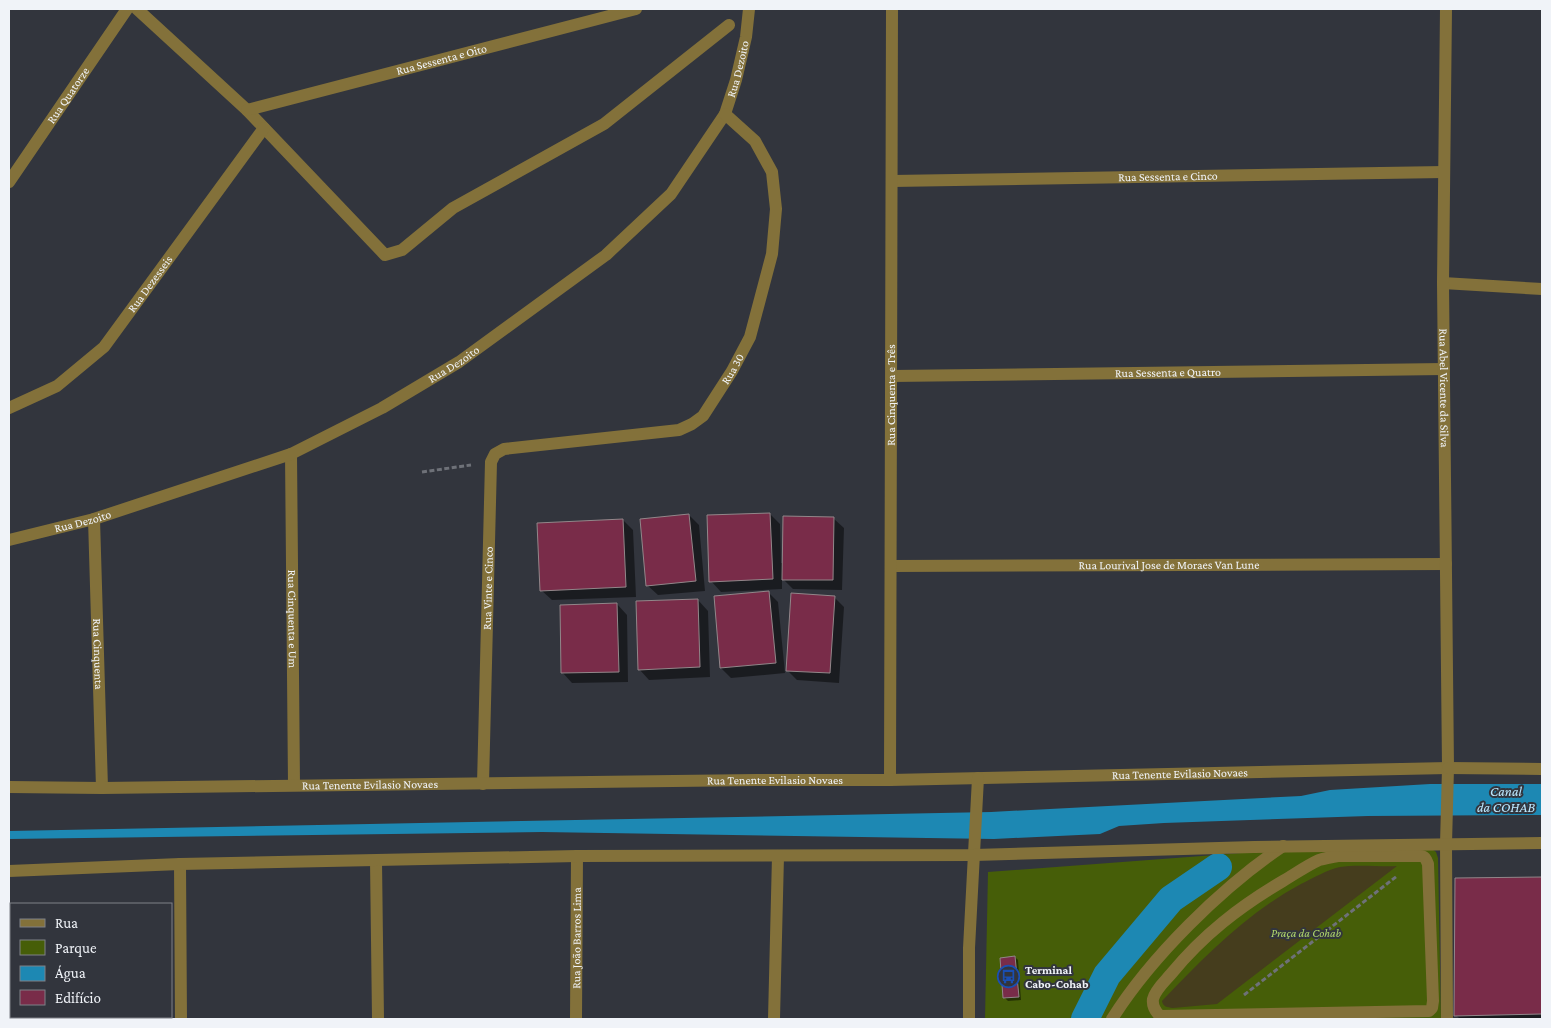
<svg xmlns="http://www.w3.org/2000/svg" width="1551" height="1028" viewBox="0 0 1551 1028" font-family="'Crimson Pro',serif">
<style>
.green{fill:#465e08}
.sand{fill:#453d1d}
.water{fill:#1d88b3}
.shadow{fill:#0007}
.lines{fill:none;stroke-linecap:round;stroke-linejoin:round}
.canal{stroke:#1d88b3;stroke-width:28}
.building{fill:#792c49;stroke:#92878a}
.path{stroke:#6e7178;stroke-width:3;stroke-dasharray:5 2.5;stroke-linecap:butt}
.service{stroke:#83713a;stroke-width:12}
.minor{stroke:#83713a;stroke-width:12}
.tertiary{stroke:#83713a;stroke-width:12}
.labels{text-anchor:middle;dominant-baseline:central;stroke-width:4;stroke-linejoin:round;paint-order:stroke}
.street-label{font-size:12px;fill:#f0f3f8;stroke:#32353d}
.park-label{font-size:12px;font-style:italic;fill:#afd66b;stroke:#32353d}
.poi-label{font-size:12px;font-weight:bold;fill:#f0f3f8;stroke:#32353d;text-anchor:start}
.water-label{font-size:14px;font-style:italic;fill:#bbe8ff;stroke:#32353d}
</style>
<rect width="100%" height="100%" fill="#32353d"/>
<!-- green -->
<path class="green" d="M 1432,849 L 1436,852 L 1438,858 L 1441,1019 L 985,1019 L 988,872 L 1255,852 Z"/>
<!-- sand -->
<path class="sand" d="M 1397,866 L 1217,1004 L 1173,1008 C 1167,1007 1163,1007 1162,1001 C 1204,957 1247,913 1301,884 C 1313,878 1327,870 1340,867 C 1356,864 1381,867 1397,866 Z"/>
<!-- water -->
<path class="water" d="M 1430,784 L 1542,784 L 1542,815 L 1368,816 L 1164,823 L 1119,826 L 1100,834 L 994,839 L 542,832 L 9,839 L 9,831 L 991,812 L 1301,796 L 1330,790 Z"/>
<!-- shadow -->
<path class="shadow" d="M 770,514 L 780,524 L 781,563 L 784,563 L 833,518 L 844,528 L 842,590 L 793,589 L 782,578 L 782,589 L 721,592 L 711,581 Z
M 689,515 L 699,525 L 705,591 L 658,595 L 647,585 Z
M 623,520 L 633,530 L 636,597 L 552,600 L 541,590 Z
M 768,592 L 778,602 L 785,673 L 731,678 L 721,668 Z
M 834,597 L 844,607 L 839,683 L 797,680 L 787,670 Z
M 698,600 L 708,611 L 710,677 L 649,680 L 639,669 Z
M 617,604 L 627,615 L 628,682 L 572,683 L 562,672 Z
M 1542,878 L 1542,1019 L 1460,1019 L 1456,1015 L 1457,880 Z
M 1015,957 L 1018,960 L 1021,1000 L 1008,1001 L 1005,998 Z"/>
<g class="lines">
<!-- canal -->
<path class="canal" d="M 1085,1019 L 1107,975 L 1171,899 L 1218,867"/>
</g>
<!-- building -->
<path class="building" d="M 770,513 L 773,579 L 709,582 L 707,515 Z
M 689,514 L 696,581 L 646,586 L 640,519 Z
M 783,516 L 834,517 L 833,580 L 782,580 Z
M 623,519 L 626,587 L 540,591 L 537,523 Z
M 769,591 L 776,663 L 720,668 L 714,596 Z
M 791,593 L 835,596 L 830,673 L 786,671 Z
M 698,599 L 700,667 L 638,670 L 636,601 Z
M 617,603 L 619,672 L 561,673 L 560,605 Z
M 1542,877 L 1542,1014 L 1454,1016 L 1455,878 Z
M 1015,956 L 1019,997 L 1003,998 L 1000,958 Z"/>
<g class="lines">
<!-- path -->
<path class="path" d="M 422,472 L 471,465
M 1244,995 L 1397,876"/>
<!-- service -->
<path class="service" d="M 1338,856 L 1420,856 C 1425,856 1426,859 1428,864 L 1433,1001 L 1432,1008 L 1429,1011 L 1160,1016 C 1155,1011 1152,1006 1153,999 C 1155,990 1165,981 1171,974 C 1203,935 1239,907 1283,881 C 1295,874 1306,866 1319,860 C 1326,858 1332,857 1338,856 Z"/>
<!-- minor -->
<g class="minor">
<path d="M 137,9 L 247,110 L 385,255 L 402,250 L 453,208 L 604,124 L 729,25"/>
<path id="s1" d="M 247,110 L 636,9"/>
<path id="s2" d="M 892,181 L 1444,172"/>
<path id="s3" d="M 9,182 L 127,9"/>
<path d="M 1443,283 L 1542,289"/>
<path id="s4" d="M 892,376 L 1444,369"/>
<path id="s5" d="M 9,408 L 57,386 L 104,347 L 264,128"/>
<path id="s6" d="M 291,454 L 294,785"/>
<path id="s7" d="M 94,519 L 102,788"/>
<path id="s8" d="M 9,540 L 94,519 L 291,454 L 382,408 L 459,362 L 606,255 L 671,194 L 725,114 L 736,80 L 746,37 L 749,9"/>
<path id="s9" d="M 891,566 L 1446,564"/>
<path id="s10" d="M 890,780 L 892,9"/>
<path id="s11" d="M 483,784 L 491,462 L 495,454 L 504,449 L 679,430 L 692,424 L 703,416 L 732,371 L 750,337 L 772,254 L 776,209 L 772,172 L 755,141 L 725,114"/>
<path id="s12" d="M 9,787 L 102,788 L 756,780 L 890,780 L 1448,768"/>
<path d="M 376,861 L 378,1019"/>
<path d="M 180,864 L 181,1019"/>
<path id="s13" d="M 576,1019 L 577,856"/>
<path d="M 774,1019 L 778,856"/>
<path d="M 969,1019 L 969,948 L 978,778"/>
<path d="M 1112,1019 C 1151,957 1221,888 1283,846"/>
</g>
<!-- tertiary -->
<g class="tertiary">
<path id="s14" d="M 1446,9 L 1443,283 L 1448,768 L 1446,844 L 1447,1019"/>
<path d="M 1448,768 L 1542,769"/>
<path d="M 9,871 L 180,864 L 577,856 L 974,855 L 1254,847 L 1542,843"/>
</g>
</g>
<!-- icons -->
<defs>
<symbol id="bus-ring" viewBox="-11 -11 22 22"><circle r="9.5" fill="#32353d" stroke="#1a4fb4" stroke-width="1.5"/><path d="M-5-6H5V4H4V6H2V4H-2V6H-4V4H-5ZM-3.5-4V0h7V-4ZM-3.5 1.2v1.5H-2V1.2ZM2 1.2v1.5H3.5V1.2Z" fill="#1a4fb4"/></symbol>
</defs>
<g fill-rule="evenodd">
<use href="#bus-ring" x="996" y="964" width="25" height="25"/>
</g>
<g class="labels">
<!-- street labels -->
<g class="street-label">
<text stroke="none"><textPath href="#s1" startOffset="201">Rua Sessenta e Oito</textPath></text>
<text stroke="none"><textPath href="#s8" startOffset="901">Rua Dezoito</textPath></text>
<text stroke="none"><textPath href="#s3" startOffset="105">Rua Quatorze</textPath></text>
<text stroke="none"><textPath href="#s2" startOffset="276">Rua Sessenta e Cinco</textPath></text>
<text stroke="none"><textPath href="#s5" startOffset="192">Rua Dezesseis</textPath></text>
<text stroke="none"><textPath href="#s8" startOffset="481">Rua Dezoito</textPath></text>
<text stroke="none"><textPath href="#s11" startOffset="601">Rua 30</textPath></text>
<text stroke="none"><textPath href="#s4" startOffset="276">Rua Sessenta e Quatro</textPath></text>
<text stroke="none"><textPath href="#s14" startOffset="379">Rua Abel Vicente da Silva</textPath></text>
<text stroke="none"><textPath href="#s10" startOffset="385">Rua Cinquenta e Três</textPath></text>
<text stroke="none"><textPath href="#s8" startOffset="76">Rua Dezoito</textPath></text>
<text stroke="none"><textPath href="#s9" startOffset="278">Rua Lourival Jose de Moraes Van Lune</textPath></text>
<text stroke="none"><textPath href="#s11" startOffset="196">Rua Vinte e Cinco</textPath></text>
<text stroke="none"><textPath href="#s6" startOffset="165">Rua Cinquenta e Um</textPath></text>
<text stroke="none"><textPath href="#s7" startOffset="135">Rua Cinquenta</textPath></text>
<text stroke="none"><textPath href="#s12" startOffset="1171">Rua Tenente Evilasio Novaes</textPath></text>
<text stroke="none"><textPath href="#s12" startOffset="766">Rua Tenente Evilasio Novaes</textPath></text>
<text stroke="none"><textPath href="#s12" startOffset="361">Rua Tenente Evilasio Novaes</textPath></text>
<text stroke="none"><textPath href="#s13" startOffset="81">Rua João Barros Lima</textPath></text>
</g>
<!-- park labels -->
<g class="park-label">
<text x="1306" y="933">Praça da Cohab</text>
</g>
<!-- poi labels -->
<g class="poi-label">
<text x="1025" y="970">Terminal<tspan x="1025" dy="14">Cabo-Cohab</tspan></text>
</g>
<!-- water labels -->
<g class="water-label">
<text x="1506" y="791">Canal<tspan x="1506" dy="16">da COHAB</tspan></text>
</g>
</g>
<!-- border -->
<rect width="1551" height="1028" fill="none" stroke="#f0f3f8" stroke-width="20"/>
<!-- legend -->
<rect x="10" y="903" width="162" height="115" fill="#32353d" stroke="#7e8188"/>
<rect x="20" y="919" width="25" height="8" fill="#83713a" stroke="#7e8188"/>
<text x="55" y="928" font-size="15" fill="#f0f3f8">Rua</text>
<rect x="20" y="940" width="25" height="15" fill="#465e08" stroke="#7e8188"/>
<text x="55" y="953" font-size="15" fill="#f0f3f8">Parque</text>
<rect x="20" y="966" width="25" height="15" fill="#1d88b3" stroke="#7e8188"/>
<text x="55" y="978" font-size="15" fill="#f0f3f8">Água</text>
<rect x="20" y="990" width="25" height="15" fill="#792c49" stroke="#7e8188"/>
<text x="55" y="1003" font-size="15" fill="#f0f3f8">Edifício</text>
</svg>
